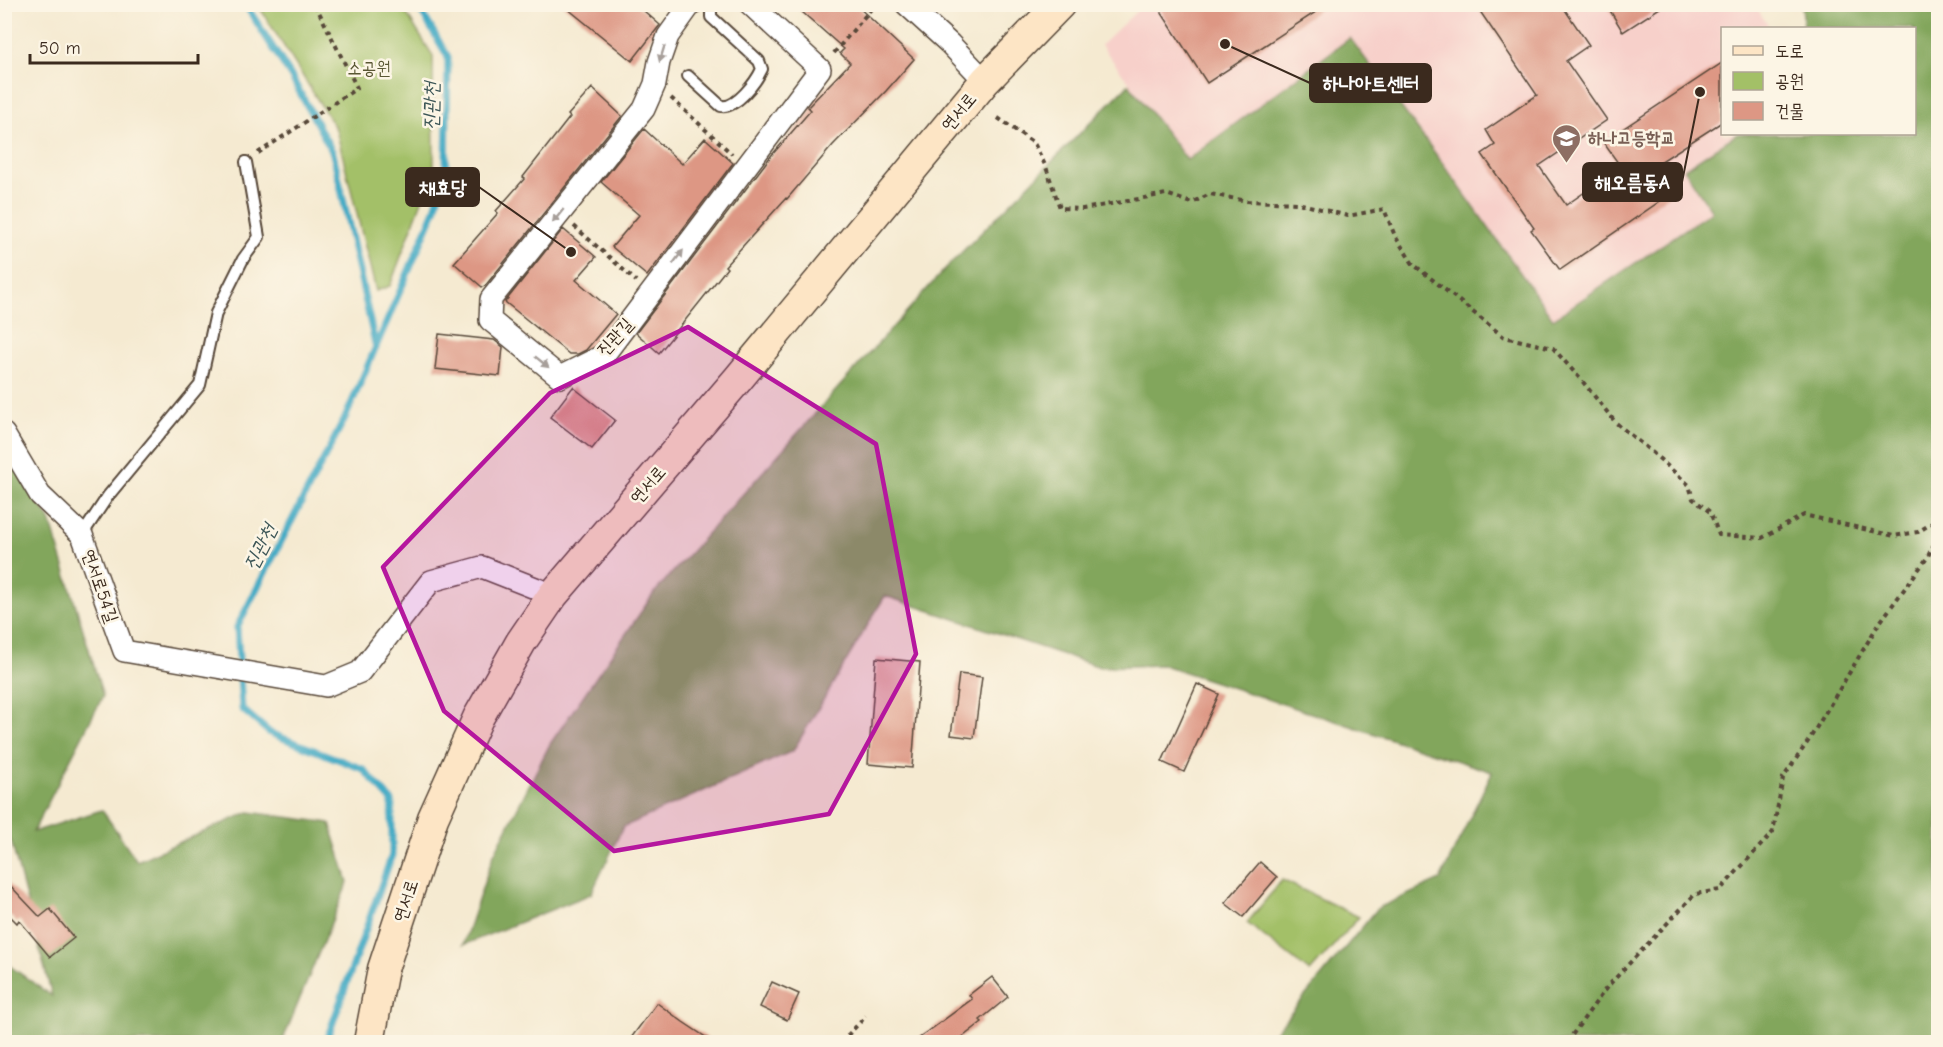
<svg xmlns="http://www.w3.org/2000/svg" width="1943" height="1047" viewBox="0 0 1943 1047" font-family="'Comic Neue','Poor Story',sans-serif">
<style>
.built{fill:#f7d0ca}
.green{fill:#a3c067;stroke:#6f7542;stroke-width:1.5}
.forest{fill:#82a65c;stroke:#5e683d;stroke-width:1.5}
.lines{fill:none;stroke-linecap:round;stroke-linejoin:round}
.stream{stroke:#45abc5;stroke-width:7}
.building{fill:#dd9784}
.lane-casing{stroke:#574739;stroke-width:14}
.street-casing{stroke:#574739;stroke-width:24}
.secondary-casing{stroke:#574739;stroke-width:33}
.path{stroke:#574739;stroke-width:4;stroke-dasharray:4.5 4.5;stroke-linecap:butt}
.lane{stroke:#fff;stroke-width:10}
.street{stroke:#fff;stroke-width:21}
.secondary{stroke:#fde5c5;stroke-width:30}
.oneway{fill:#a79f9a}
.marked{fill:#b5179e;fill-opacity:0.2;stroke:#b5179e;stroke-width:4.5;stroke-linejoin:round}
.labels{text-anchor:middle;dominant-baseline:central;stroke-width:5;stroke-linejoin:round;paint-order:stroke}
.park-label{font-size:18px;fill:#5a5734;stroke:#fcf5e5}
.street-label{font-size:18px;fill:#3b2a1e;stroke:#fcf5e5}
.education-label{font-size:18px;font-weight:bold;fill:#785e54;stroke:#fcf5e5;text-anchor:start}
.water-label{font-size:20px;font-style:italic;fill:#3e5758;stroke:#fcf5e5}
.leader{fill:none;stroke:#3b2a1e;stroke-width:2}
.callout-dot{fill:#3b2a1e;stroke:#fcf5e5;stroke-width:2}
.callout{fill:#3b2a1e;stroke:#3b2a1e;stroke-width:2}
.callout-label{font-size:20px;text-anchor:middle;font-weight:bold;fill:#fff}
</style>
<rect width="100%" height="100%" fill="#fcf5e5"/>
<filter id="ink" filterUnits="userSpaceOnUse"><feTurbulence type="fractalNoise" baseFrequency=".0167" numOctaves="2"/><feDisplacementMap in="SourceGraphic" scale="12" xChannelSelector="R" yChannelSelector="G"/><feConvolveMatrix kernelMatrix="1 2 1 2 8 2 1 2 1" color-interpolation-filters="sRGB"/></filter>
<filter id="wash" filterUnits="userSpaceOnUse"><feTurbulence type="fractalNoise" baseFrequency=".008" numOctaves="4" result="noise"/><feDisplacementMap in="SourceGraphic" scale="24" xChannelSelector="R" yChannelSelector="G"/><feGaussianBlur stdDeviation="1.35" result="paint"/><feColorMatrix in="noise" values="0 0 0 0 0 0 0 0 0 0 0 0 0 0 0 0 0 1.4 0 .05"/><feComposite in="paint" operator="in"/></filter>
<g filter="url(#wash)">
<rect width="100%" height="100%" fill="#f5ead1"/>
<!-- built -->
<path class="built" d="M 1144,4 L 1754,4 L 1770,28 L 1722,28 L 1722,134 L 1737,134 L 1684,169 L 1712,211 L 1553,320 L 1449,172 L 1187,160 L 1101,45 Z"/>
<!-- green -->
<path class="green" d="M 258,5 L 401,5 L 433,56 L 434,168 L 390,286 L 376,291 L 336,129 Z
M 1282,880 L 1359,917 L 1310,972 L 1247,923 Z"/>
<!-- forest -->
<path class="forest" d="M 1802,5 L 1938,5 L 1938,1042 L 1267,1042 L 1378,908 L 1440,880 L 1492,772 L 1163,665 L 1100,667 L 885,596 L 793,751 L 623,827 L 591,894 L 463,945 L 493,856 L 550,744 L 654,593 L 945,269 L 1129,84 L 1187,160 L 1350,38 L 1449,172 L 1553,319 L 1712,211 L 1684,169 L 1737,134 L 1914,134 L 1914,28 L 1804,28 Z
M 5,444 L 50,520 L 103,696 L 33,832 L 102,810 L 137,861 L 249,812 L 330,823 L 348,882 L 282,1042 L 5,1042 L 4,962 L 52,996 L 11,841 L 5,840 Z"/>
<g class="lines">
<!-- stream -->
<path class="stream" d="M 245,4 L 291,76 L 333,153 L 376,348
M 326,1042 L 392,855 L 392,801 L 363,769 L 270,733 L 242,709 L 237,627 L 346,416 L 435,210 L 446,164 L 448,57 L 417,4"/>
</g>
<g id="blocks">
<!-- building -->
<path class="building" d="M 562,4 L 636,4 L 660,25 L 632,61 Z
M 793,4 L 855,4 L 914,59 L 886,91 L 833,145 L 787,199 L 786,198 L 725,266 L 727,268 L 659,353 L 636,333 L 771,156 L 811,110 L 808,107 L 850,63 L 840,53 L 844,49 Z
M 1156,4 L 1328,4 L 1207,83 Z
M 1475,4 L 1561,4 L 1589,45 L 1566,61 L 1607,120 L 1539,166 L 1566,205 L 1621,167 L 1603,142 L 1722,63 L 1722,122 L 1660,162 L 1679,188 L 1560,270 L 1531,230 L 1534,228 L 1482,154 L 1495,145 L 1486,130 L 1537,95 Z
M 1606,4 L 1666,4 L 1623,32 Z
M 592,88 L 622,116 L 485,286 L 482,287 L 454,263 L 498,213 L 496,211 L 525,178 L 523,177 L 570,117 L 568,115 Z
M 644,129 L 682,164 L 705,138 L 733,163 L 647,276 L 612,247 L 639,215 L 601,182 Z
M 563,229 L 596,257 L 576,280 L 616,314 L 586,350 L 578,354 L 569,354 L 505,302 Z
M 439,334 L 494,340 L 503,347 L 500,376 L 435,369 Z
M 573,387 L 615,420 L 592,449 L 550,417 Z
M 876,658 L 920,662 L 912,768 L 868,764 Z
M 959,674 L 982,677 L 974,738 L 951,735 Z
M 1197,684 L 1219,694 L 1184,772 L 1162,762 Z
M 1260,862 L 1277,877 L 1243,917 L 1225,903 Z
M 4,879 L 40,917 L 50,909 L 74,938 L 50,957 L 19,920 L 17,923 L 4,910 Z
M 992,977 L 1008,997 L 980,1020 L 982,1022 L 956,1042 L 914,1042 L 972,999 L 969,995 Z
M 772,982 L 799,994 L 787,1020 L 760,1007 Z
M 657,1003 L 683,1022 L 713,1042 L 628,1042 Z"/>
</g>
</g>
<g filter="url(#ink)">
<use href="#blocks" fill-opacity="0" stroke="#574739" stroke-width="1.5"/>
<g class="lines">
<defs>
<path id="lane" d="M 688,76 L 721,106 C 736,109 756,82 762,69 L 759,61 L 711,17 L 711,4
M 82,535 L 108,496 L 200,385 L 216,313 L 243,259 L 259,237 L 246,162"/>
<path id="street" d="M 691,4 L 668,36 L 659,62 L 655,84 L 644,109 L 491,299 L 490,320 L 560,377 L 604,355 L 820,69 L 750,4
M 906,4 L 950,44 L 985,81
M 4,434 L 40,495 L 82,535 L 124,651 L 326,686 L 360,672 L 431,581 L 482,567 L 553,595"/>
<path id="secondary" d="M 369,1042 L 383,969 L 433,818 L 478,718 L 521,642 L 553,595 L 738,379 L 985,81 L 1060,4"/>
</defs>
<!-- lane casing -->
<use href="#lane" class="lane-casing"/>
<!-- street casing -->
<use href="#street" class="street-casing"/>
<!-- secondary casing -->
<use href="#secondary" class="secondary-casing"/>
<!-- path -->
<path class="path" d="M 834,53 L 871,9
M 671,98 L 732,154
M 998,118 L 1034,143 L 1046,167 L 1060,208 L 1083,209 L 1166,194 L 1192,203 L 1210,194 L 1247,201 L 1298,203 L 1348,216 L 1384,209 L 1395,236 L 1413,264 L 1504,337 L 1553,348 L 1583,382 L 1616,423 L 1653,453 L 1689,485 L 1693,499 L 1710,512 L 1719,535 L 1762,538 L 1804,515 L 1894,536 L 1918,532 L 1938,519
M 258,153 L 357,88 L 315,4
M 574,226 L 636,281
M 841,1042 L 866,1016
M 1567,1042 L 1607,987 L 1695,894 L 1720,890 L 1773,832 L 1783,778 L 1809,740 L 1878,625 L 1927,558 L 1938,536"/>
<!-- lane -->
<use href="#lane" class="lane"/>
<!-- street -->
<use href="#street" class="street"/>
<!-- secondary -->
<use href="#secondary" class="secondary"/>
</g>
<!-- one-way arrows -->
<defs><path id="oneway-solid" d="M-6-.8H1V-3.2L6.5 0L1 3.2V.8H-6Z" transform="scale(1.5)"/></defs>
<g class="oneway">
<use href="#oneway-solid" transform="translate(662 54) rotate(107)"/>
<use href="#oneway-solid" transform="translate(558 216) rotate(129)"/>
<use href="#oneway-solid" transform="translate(678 257) rotate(-53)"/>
<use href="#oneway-solid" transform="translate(542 362) rotate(39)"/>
</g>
</g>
<!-- marked area -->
<path class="marked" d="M 688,327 L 876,444 L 916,654 L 829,814 L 614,851 L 444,711 L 383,567 L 550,393 Z"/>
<!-- icons -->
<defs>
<symbol id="school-pin" viewBox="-11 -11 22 30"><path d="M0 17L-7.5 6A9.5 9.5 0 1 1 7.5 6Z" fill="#8d6e63" stroke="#fcf5e5"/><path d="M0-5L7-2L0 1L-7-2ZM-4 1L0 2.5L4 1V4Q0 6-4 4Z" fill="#fff"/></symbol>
</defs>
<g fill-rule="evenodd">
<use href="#school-pin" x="1550" y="122" width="33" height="45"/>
</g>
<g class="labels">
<!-- park labels -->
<g class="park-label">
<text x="369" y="68">소공원</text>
</g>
<!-- street labels -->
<g class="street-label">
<text transform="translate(959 112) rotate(-50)">연서로</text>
<text transform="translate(615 337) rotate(-48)">진관길</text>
<text transform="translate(648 485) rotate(-49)">연서로</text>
<text transform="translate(100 586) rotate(71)">연서로54길</text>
<text transform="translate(406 901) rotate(-72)">연서로</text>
</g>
<!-- education labels -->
<g class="education-label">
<text x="1588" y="138">하나고등학교</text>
</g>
<!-- water labels -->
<g class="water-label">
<text transform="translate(431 106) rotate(-89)">진관천</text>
<text transform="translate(260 547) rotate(-63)">진관천</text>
</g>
</g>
<!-- callouts -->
<path class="leader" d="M1225 44L1310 83M1700 92L1682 182M571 252L479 187"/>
<g class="callout-dot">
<circle cx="1225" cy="44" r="6"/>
<circle cx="1700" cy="92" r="6"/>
<circle cx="571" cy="252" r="6"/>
</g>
<g class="callout">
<rect x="1310" y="64" width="121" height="38" rx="6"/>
<rect x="1583" y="163" width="99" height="38" rx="6"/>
<rect x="406" y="168" width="73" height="38" rx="6"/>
</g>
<g class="callout-label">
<text x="1371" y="90">하나아트센터</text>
<text x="1632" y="189">해오름동A</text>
<text x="443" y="194">채효당</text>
</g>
<!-- margin -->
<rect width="1943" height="1047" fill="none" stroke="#fcf5e5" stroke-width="24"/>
<!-- legend -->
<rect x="1721" y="27" width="195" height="108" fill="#fcf5e5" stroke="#afa495" stroke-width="1.5"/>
<rect x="1733" y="46" width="30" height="9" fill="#fde5c5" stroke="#afa495" stroke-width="1.5"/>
<text x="1775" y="57" font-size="18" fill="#3b2a1e">도로</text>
<rect x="1733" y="72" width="30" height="18" fill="#a3c067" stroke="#afa495" stroke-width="1.5"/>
<text x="1775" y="87" font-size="18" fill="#3b2a1e">공원</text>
<rect x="1733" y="102" width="30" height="18" fill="#dd9784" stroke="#afa495" stroke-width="1.5"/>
<text x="1775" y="117" font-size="18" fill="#3b2a1e">건물</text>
<!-- scale -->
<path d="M30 54v9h168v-9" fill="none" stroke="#3b2a1e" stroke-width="3"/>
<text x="39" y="54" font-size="18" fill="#3b2a1e" stroke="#fcf5e5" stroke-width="4.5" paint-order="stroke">50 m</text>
</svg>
